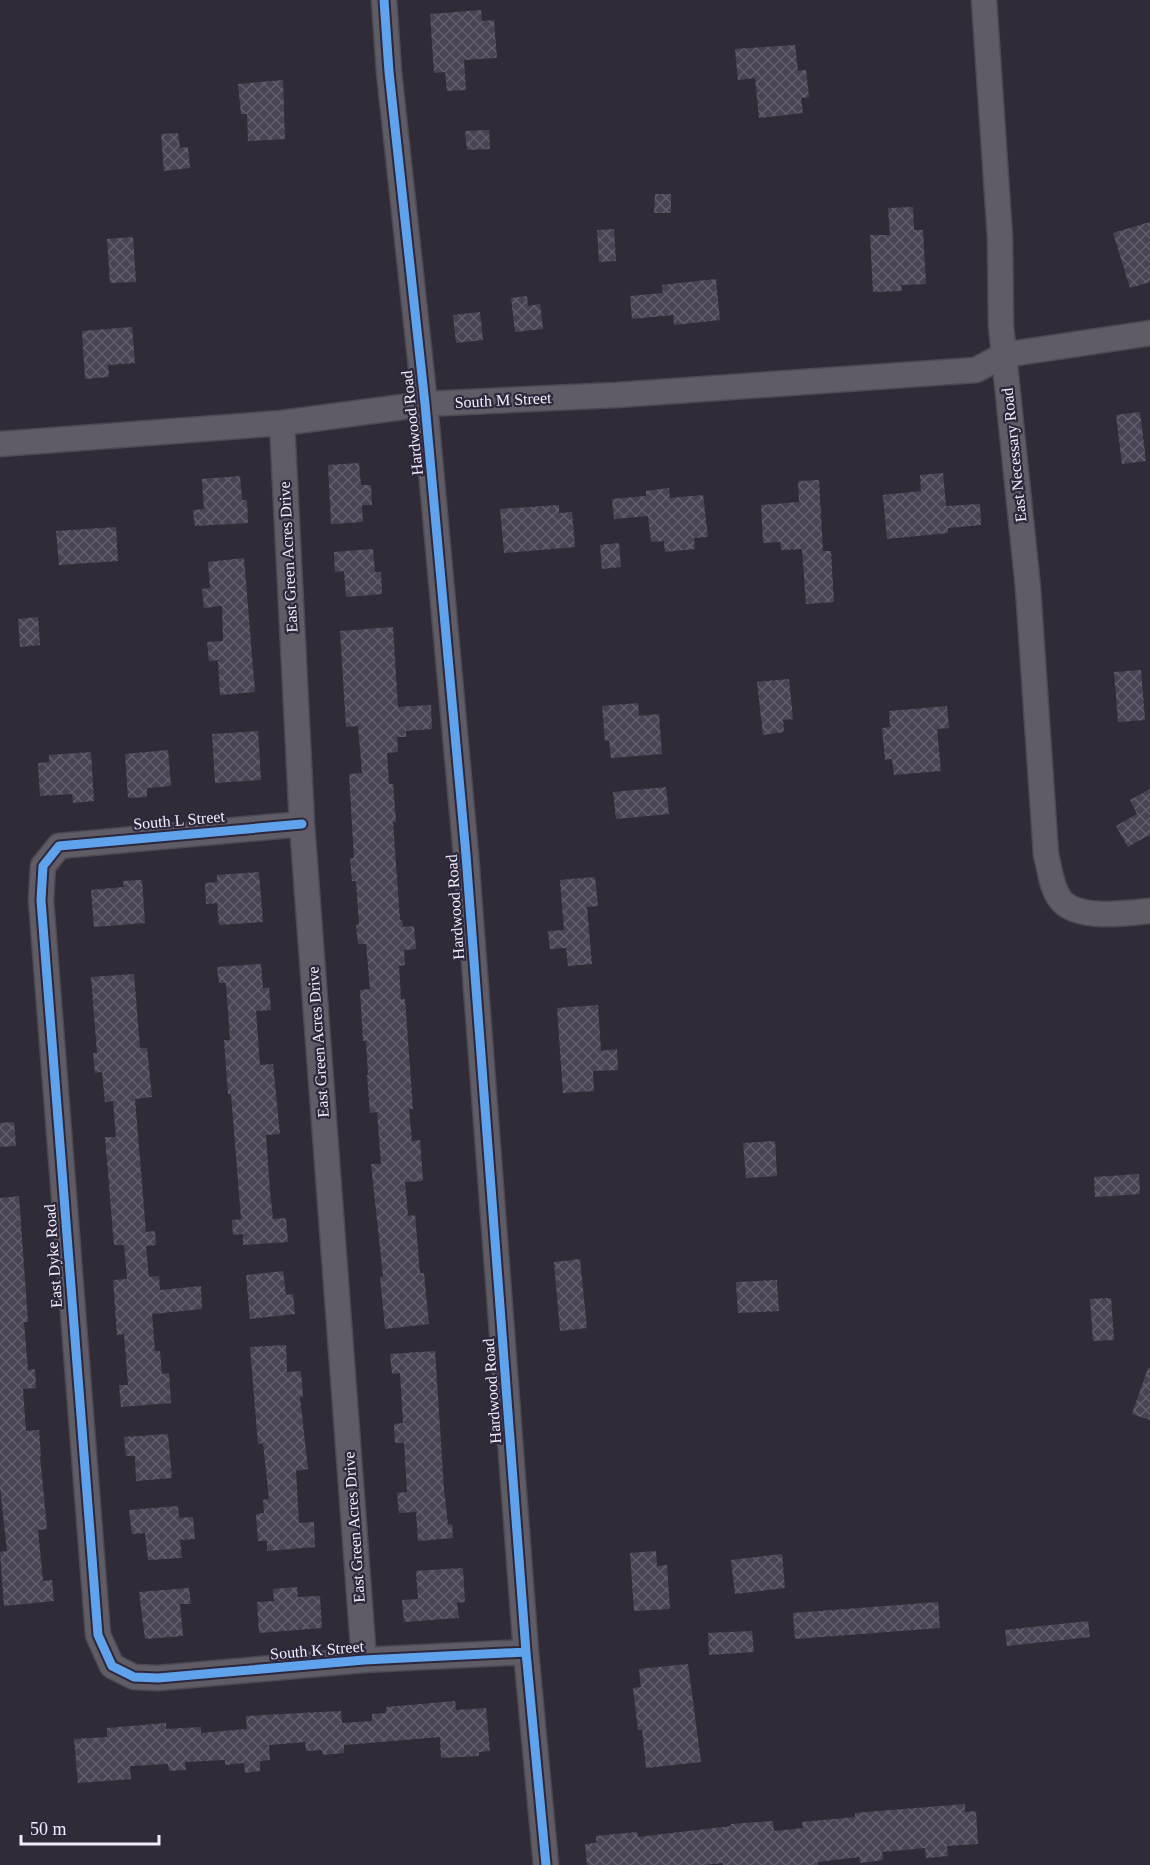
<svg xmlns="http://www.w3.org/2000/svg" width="1150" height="1865" viewBox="0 0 1150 1865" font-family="'Times New Roman',serif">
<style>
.building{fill:url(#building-cross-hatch)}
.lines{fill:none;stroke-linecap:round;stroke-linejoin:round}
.minor-casing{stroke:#4c4953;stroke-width:27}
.minor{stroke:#5f5c65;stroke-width:24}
.cycleway-casing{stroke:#2e273c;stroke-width:13}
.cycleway{stroke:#60a3ed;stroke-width:9}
.labels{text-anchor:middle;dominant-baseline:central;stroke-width:4.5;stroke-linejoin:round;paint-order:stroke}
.street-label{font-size:16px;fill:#f1edfb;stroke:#2e273c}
</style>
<defs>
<pattern id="building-cross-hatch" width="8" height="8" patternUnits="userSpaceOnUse" patternTransform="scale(1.5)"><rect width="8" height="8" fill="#494453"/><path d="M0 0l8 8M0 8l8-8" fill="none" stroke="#645f6d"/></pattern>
</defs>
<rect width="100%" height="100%" fill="#2f2c37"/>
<!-- building -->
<path class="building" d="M 481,10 L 482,21 L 494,20 L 497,58 L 464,60 L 466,90 L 447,91 L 445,72 L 434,73 L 430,14 Z
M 795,45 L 798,71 L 806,70 L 809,97 L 801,98 L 803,113 L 759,118 L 755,78 L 738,80 L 735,49 Z
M 283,80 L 285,139 L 248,141 L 247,114 L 241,114 L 238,84 Z
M 489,130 L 490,149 L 467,150 L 465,131 Z
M 178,133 L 180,148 L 188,147 L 190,168 L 164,171 L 161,134 Z
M 655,194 L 671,194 L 671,213 L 654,213 Z
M 913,207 L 914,230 L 923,230 L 926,284 L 901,285 L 902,291 L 873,292 L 870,235 L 890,235 L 888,208 Z
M 1150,222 L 1150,282 L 1130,288 L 1113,233 Z
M 614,229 L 616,261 L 599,262 L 597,230 Z
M 133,237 L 136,282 L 110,283 L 107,239 Z
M 716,279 L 720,320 L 674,325 L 673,315 L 632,319 L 630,296 L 663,293 L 662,285 Z
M 527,296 L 528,306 L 540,304 L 543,329 L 515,332 L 511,298 Z
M 480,312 L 483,340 L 456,343 L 453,315 Z
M 132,327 L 135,363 L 108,365 L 109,377 L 85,379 L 82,331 Z
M 1140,412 L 1146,461 L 1122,464 L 1116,415 Z
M 359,463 L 361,485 L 371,485 L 372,505 L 362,505 L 363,522 L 331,524 L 328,465 Z
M 943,473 L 946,506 L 980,504 L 981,525 L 948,528 L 948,533 L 887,539 L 883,495 L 921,491 L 920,475 Z
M 240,476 L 242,500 L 247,500 L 248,523 L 195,526 L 193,510 L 204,509 L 202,479 Z
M 819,480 L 823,551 L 831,551 L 834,602 L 806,604 L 802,549 L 781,550 L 780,542 L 763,543 L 761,505 L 799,502 L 798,481 Z
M 669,488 L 670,498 L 703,495 L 708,537 L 694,538 L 695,549 L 665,552 L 664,541 L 651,542 L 648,516 L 614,519 L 612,499 L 646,496 L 646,491 Z
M 559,505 L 559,513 L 572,512 L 575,547 L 504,553 L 500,509 Z
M 116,527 L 118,561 L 59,565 L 56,531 Z
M 619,543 L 621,567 L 602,569 L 600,545 Z
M 373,549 L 375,572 L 381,572 L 382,594 L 346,597 L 344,571 L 335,572 L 334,552 Z
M 244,558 L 255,692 L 220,695 L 218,660 L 209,661 L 207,642 L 223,641 L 222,606 L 204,608 L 202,589 L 210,588 L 208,562 Z
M 38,617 L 40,645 L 20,647 L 18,619 Z
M 393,627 L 398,707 L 431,705 L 432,729 L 406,731 L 406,737 L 397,737 L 398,752 L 387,753 L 389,784 L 393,784 L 396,822 L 393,822 L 400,920 L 402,920 L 403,927 L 414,926 L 416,949 L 404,950 L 405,965 L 399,966 L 401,999 L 405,999 L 413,1109 L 409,1109 L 412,1141 L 420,1140 L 423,1181 L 405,1182 L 408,1216 L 415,1215 L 420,1273 L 424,1273 L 429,1324 L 385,1329 L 380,1277 L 383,1276 L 371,1164 L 381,1164 L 377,1112 L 370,1113 L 367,1075 L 368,1075 L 366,1041 L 363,1041 L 360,990 L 370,989 L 366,944 L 358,944 L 356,925 L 359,924 L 356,881 L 352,881 L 350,858 L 354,858 L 349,774 L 362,773 L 358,726 L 346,727 L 340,631 Z
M 1141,670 L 1145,720 L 1118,722 L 1114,672 Z
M 789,679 L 793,719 L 783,720 L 784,732 L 763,735 L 757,682 Z
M 638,703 L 639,716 L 659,714 L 662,754 L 611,758 L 609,740 L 605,741 L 602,706 Z
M 947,706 L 949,728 L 937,729 L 941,771 L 894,775 L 892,759 L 885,760 L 882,728 L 890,727 L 889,711 Z
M 258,731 L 261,780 L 215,783 L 212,734 Z
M 168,750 L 171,786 L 147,788 L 147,797 L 128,798 L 125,754 Z
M 91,752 L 94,801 L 73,803 L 72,794 L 40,796 L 38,763 L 49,762 L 49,755 Z
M 666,787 L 669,814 L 616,819 L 613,792 Z
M 1150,789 L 1150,838 L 1149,835 L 1128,847 L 1116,826 L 1137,814 L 1130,800 Z
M 259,872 L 263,922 L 219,925 L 217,903 L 206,904 L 205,883 L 217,882 L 217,875 Z
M 595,877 L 598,906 L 587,907 L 592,964 L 568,966 L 566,948 L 550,949 L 548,931 L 564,930 L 560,880 Z
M 142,880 L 145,923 L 94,927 L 91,890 L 124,887 L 123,881 Z
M 261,964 L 263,988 L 269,988 L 271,1010 L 256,1011 L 260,1065 L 273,1064 L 280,1134 L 266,1135 L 270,1192 L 273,1219 L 286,1218 L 288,1242 L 243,1245 L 243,1234 L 233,1235 L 232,1220 L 241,1219 L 231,1094 L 228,1094 L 224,1040 L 230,1040 L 226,983 L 219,983 L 217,967 Z
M 134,974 L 140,1048 L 147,1048 L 152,1097 L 135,1099 L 146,1232 L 155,1231 L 156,1245 L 146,1246 L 149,1277 L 159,1276 L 160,1290 L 201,1286 L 202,1309 L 152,1314 L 155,1351 L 160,1351 L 162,1374 L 169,1373 L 171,1403 L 121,1407 L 119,1385 L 128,1385 L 124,1334 L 117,1335 L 113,1280 L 127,1279 L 124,1245 L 114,1245 L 105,1137 L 116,1137 L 113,1101 L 105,1102 L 102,1072 L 95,1073 L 93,1053 L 97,1053 L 91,977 Z
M 598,1005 L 601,1051 L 617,1049 L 618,1070 L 593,1071 L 594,1091 L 563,1093 L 557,1008 Z
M 14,1122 L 16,1146 L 0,1147 L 0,1123 Z
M 775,1141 L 777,1176 L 746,1178 L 743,1143 Z
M 1139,1174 L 1140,1194 L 1095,1197 L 1094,1177 Z
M 19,1196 L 28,1322 L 24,1322 L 28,1370 L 35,1369 L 36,1388 L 23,1389 L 26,1431 L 39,1430 L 41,1456 L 40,1456 L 47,1529 L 38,1530 L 43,1581 L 52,1580 L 54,1601 L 4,1606 L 0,1552 L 7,1551 L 0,1487 L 0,1198 Z
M 580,1259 L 587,1328 L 560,1331 L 554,1262 Z
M 283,1271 L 286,1295 L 293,1294 L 295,1314 L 250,1319 L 246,1275 Z
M 777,1280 L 779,1311 L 738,1313 L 736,1282 Z
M 1111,1298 L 1114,1340 L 1093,1341 L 1090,1299 Z
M 286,1345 L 287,1372 L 301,1371 L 303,1397 L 300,1397 L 308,1469 L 296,1471 L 299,1523 L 314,1522 L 315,1547 L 267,1551 L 267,1541 L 258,1541 L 256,1514 L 264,1513 L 263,1500 L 269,1499 L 263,1443 L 258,1444 L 250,1347 Z
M 435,1351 L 444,1489 L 448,1525 L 452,1524 L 453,1538 L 418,1541 L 416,1512 L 399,1513 L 397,1493 L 407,1492 L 404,1443 L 395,1443 L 394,1424 L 403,1423 L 400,1373 L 392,1374 L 390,1354 Z
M 1148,1368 L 1150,1368 L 1150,1420 L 1132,1414 Z
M 168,1434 L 172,1478 L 136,1481 L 135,1456 L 126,1456 L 124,1437 Z
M 178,1506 L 179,1518 L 193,1517 L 195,1539 L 180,1540 L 182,1558 L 148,1560 L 145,1533 L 132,1534 L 129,1510 Z
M 656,1551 L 657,1566 L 667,1565 L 670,1609 L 634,1611 L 630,1553 Z
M 782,1554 L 785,1588 L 735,1594 L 731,1560 Z
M 463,1568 L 465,1602 L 457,1603 L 459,1618 L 404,1622 L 402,1600 L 418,1599 L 416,1571 Z
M 297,1587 L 298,1597 L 320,1596 L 322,1628 L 259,1633 L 257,1602 L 274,1601 L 273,1589 Z
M 189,1588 L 191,1604 L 180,1604 L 183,1636 L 145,1639 L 139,1592 Z
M 938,1602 L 940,1628 L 795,1639 L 793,1613 Z
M 1088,1621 L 1090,1637 L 1007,1646 L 1005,1630 Z
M 752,1631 L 754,1652 L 709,1655 L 708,1633 Z
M 688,1664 L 701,1762 L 646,1768 L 642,1730 L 638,1730 L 633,1688 L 641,1687 L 639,1669 Z
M 455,1701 L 456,1710 L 486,1708 L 490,1751 L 479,1752 L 479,1756 L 441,1758 L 440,1737 L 344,1745 L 344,1753 L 323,1755 L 322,1750 L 306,1751 L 305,1742 L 269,1745 L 270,1760 L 260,1761 L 260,1771 L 245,1773 L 244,1763 L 225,1765 L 225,1760 L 185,1762 L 186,1770 L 169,1771 L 168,1764 L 130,1766 L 131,1779 L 78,1783 L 74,1739 L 107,1737 L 107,1728 L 166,1723 L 166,1729 L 201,1727 L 201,1733 L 247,1729 L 246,1716 L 341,1711 L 342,1723 L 372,1721 L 372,1714 L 386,1713 L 386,1707 Z
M 965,1804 L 965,1812 L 976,1811 L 978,1844 L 947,1846 L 948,1856 L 926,1858 L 925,1848 L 882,1852 L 883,1860 L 860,1863 L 859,1857 L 818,1862 L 818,1865 L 723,1865 L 723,1863 L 705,1865 L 587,1865 L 585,1844 L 596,1843 L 596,1836 L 637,1832 L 638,1837 L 731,1826 L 731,1824 L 773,1821 L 774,1831 L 803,1828 L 802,1822 L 855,1817 L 855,1813 Z"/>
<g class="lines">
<defs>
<path id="minor" d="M 384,0 L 389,72 L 425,404 L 466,855 L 526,1652 L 546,1865
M 984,0 L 1000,237 L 1001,326 L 1028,588 L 1046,855 C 1050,869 1051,887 1060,899 C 1076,921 1127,913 1150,911
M 282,423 L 302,824 L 364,1660
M 0,444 L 282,423 L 425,404 L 617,395 L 976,370 L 1004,355 L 1150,333
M 302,824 L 59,846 L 43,866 L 41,900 L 98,1635 L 112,1666 L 134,1677 L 158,1678 L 364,1660 L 526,1652"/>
</defs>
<!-- minor casing -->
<use href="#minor" class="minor-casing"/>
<!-- minor -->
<use href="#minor" class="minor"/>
<defs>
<path id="cycleway" d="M 384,0 L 389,72 L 425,404 L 466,855 L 526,1652 L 546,1865
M 302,824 L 59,846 L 43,866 L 41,900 L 98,1635 L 112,1666 L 134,1677 L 158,1678 L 364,1660 L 526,1652"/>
</defs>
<!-- cycleway casing -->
<use href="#cycleway" class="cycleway-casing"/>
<!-- cycleway -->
<use href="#cycleway" class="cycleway"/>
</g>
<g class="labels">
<!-- street labels -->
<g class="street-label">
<text transform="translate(503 400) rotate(-3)">South M Street</text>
<text transform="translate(412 423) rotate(-96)">Hardwood Road</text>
<text transform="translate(1014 455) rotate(-96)">East Necessary Road</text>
<text transform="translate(288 557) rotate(-93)">East Green Acres Drive</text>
<text transform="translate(179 820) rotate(-5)">South L Street</text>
<text transform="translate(455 907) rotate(-94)">Hardwood Road</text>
<text transform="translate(318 1042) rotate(-94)">East Green Acres Drive</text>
<text transform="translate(53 1256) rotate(-94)">East Dyke Road</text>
<text transform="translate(492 1391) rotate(-94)">Hardwood Road</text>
<text transform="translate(354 1527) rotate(-94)">East Green Acres Drive</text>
<text transform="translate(317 1650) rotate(-5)">South K Street</text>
</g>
</g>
<!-- scale -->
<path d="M21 1835v9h138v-9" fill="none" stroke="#f1edfb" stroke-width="3"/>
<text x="30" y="1835" font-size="18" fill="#f1edfb" stroke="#2e273c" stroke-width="4.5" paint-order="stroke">50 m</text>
</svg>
